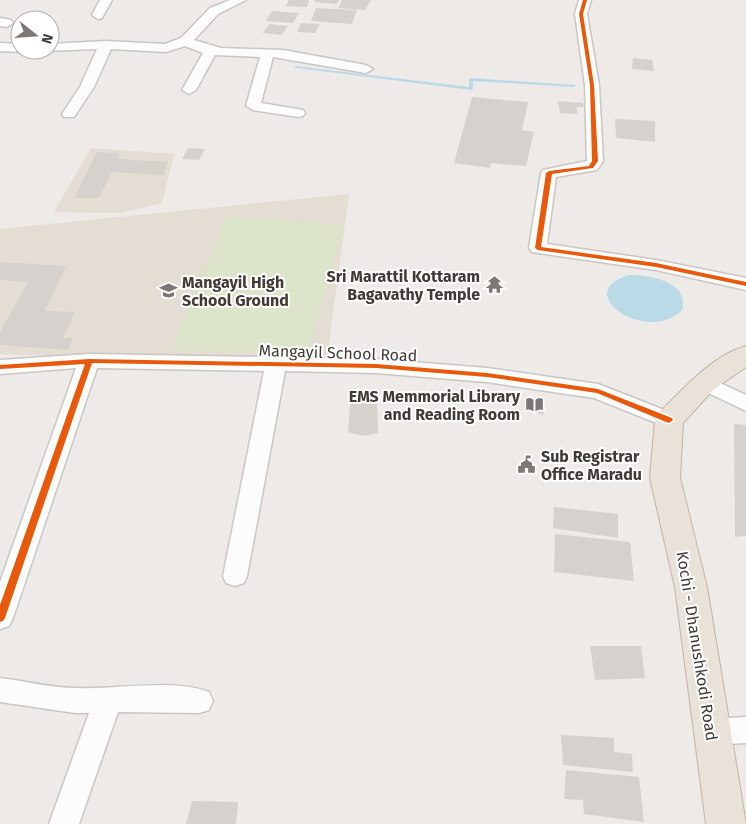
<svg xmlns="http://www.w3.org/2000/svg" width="746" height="824" viewBox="0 0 746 824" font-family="'Fira Sans',sans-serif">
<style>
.education{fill:#e3ddd3}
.green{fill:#dce4c9}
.water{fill:#bbdae7}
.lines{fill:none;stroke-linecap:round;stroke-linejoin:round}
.stream{fill:#bbdae7;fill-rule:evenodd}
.building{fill:#d5d2ce}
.street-casing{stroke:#c9c6c3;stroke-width:3}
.highway-casing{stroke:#c2b5a5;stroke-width:2}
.street{fill:#fcfcfb;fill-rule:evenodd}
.highway{fill:#e9e2d9;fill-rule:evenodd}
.cycleway-casing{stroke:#fff;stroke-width:3}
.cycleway{fill:#e8590c;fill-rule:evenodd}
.labels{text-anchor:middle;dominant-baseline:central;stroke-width:4;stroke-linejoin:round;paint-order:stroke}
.poi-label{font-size:16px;font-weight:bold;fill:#413b35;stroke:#fff;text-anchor:end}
.street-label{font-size:16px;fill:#413b35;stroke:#fff}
</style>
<rect width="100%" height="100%" fill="#edeae7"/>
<!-- education -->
<path class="education" d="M 91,148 L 174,154 L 162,203 L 119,213 L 54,212 Z
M 349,194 L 326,365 L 0,354 L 0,229 Z"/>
<!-- green -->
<path class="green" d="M 228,215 L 345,226 L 308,353 L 171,351 Z"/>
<!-- water -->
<path class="water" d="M 629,275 C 649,275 689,281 682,310 C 648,346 569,292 629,275 Z"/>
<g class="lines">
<!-- stream -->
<path class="stream" d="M 295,66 L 469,87 L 469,79 L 471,78 L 574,85 L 576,86 L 574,87 L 473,81 L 473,89 L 471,90 L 297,68 L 295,68 Z"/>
</g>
<!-- building -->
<path class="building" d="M 289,0 L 309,0 L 307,7 L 286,6 Z
M 315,0 L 339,0 L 337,4 L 314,2 Z
M 342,0 L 371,0 L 365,10 L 338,8 Z
M 316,8 L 357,10 L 352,24 L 311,21 Z
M 272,11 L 299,13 L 293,23 L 266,21 Z
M 301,23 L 320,24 L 315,33 L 297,32 Z
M 269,24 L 288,26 L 282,35 L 263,33 Z
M 633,58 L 652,60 L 654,71 L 632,69 Z
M 472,97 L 528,102 L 522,130 L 534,132 L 526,166 L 491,163 L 490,168 L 454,163 Z
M 558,101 L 583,103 L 584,107 L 577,107 L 577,114 L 560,113 Z
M 615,119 L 655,121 L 655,142 L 616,138 Z
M 188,148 L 205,149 L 199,160 L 182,159 Z
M 97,152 L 120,153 L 118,159 L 168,162 L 163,175 L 112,172 L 99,198 L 74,198 Z
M 0,262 L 66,266 L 45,311 L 75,312 L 63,338 L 73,338 L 68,350 L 0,345 L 0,332 L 28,282 L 0,280 Z
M 351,393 L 377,395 L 378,433 L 363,436 L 348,432 Z
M 543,399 L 544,415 L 524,409 L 524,400 Z
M 734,424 L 746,425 L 746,536 L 735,537 Z
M 554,507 L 618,514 L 618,538 L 553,528 Z
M 555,534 L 630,542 L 634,581 L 554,572 Z
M 590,646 L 641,646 L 645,678 L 595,680 Z
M 561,735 L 614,738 L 614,752 L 632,754 L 633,772 L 563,765 Z
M 566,770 L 639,777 L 644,822 L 584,814 L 583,800 L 564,799 Z
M 192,801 L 238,802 L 236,824 L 186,824 Z"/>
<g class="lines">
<defs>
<path id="street" d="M 100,0 L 112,0 L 102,18 L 98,19 L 92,15 Z
M 230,0 L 246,0 L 218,14 L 194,40 L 221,48 L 283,50 L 366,65 L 373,69 L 366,73 L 273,57 L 261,103 L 303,110 L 305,113 L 303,116 L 298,117 L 253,110 L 246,106 L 260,57 L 215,55 L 196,90 L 189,94 L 182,90 L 203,53 L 185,46 L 166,52 L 111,49 L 94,87 L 74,117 L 64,117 L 62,114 L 80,87 L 97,49 L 45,51 L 50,50 L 50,44 L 106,41 L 165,44 L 181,38 L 210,8 Z
M 579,0 L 591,0 L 587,14 L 599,85 L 603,161 L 597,170 L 556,177 L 547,244 L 656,260 L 746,278 L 746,290 L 656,270 L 538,253 L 532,252 L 529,248 L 541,173 L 543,170 L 587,161 L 585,85 L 575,14 Z
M 0,18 L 11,20 L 13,23 L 7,27 L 0,26 Z
M 0,43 L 20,44 L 20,50 L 25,50 L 20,52 L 0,51 Z
M 89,354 L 376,359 L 487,368 L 598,384 L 677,415 L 680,420 L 677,425 L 669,428 L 594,398 L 487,382 L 376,373 L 285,371 L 247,576 L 244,583 L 235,586 L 226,583 L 223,576 L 264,371 L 97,368 L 13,618 L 9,626 L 0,629 L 0,582 L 76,368 L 0,374 L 0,360 Z
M 705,376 L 746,395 L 746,411 L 698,388 L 695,383 L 698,378 Z
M 0,678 C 25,681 51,688 76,688 C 116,690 171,678 209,692 L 213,701 L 209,710 L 199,713 L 118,712 L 79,824 L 49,824 L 89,713 L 75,713 L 0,702 Z
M 746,717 L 746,743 L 711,745 L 701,741 L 697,732 L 701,723 L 711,719 Z"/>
<path id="highway" d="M 746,346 L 746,367 L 714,389 L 683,423 L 680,478 L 707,587 L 746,824 L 706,824 L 675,587 L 650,478 L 655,420 L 659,413 C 682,390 714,354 746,346 Z"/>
</defs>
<!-- street casing -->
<use href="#street" class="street-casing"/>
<!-- highway casing -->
<use href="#highway" class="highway-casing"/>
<!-- street -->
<use href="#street" class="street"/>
<!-- highway -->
<use href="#highway" class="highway"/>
<defs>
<path id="cycleway" d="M 583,0 L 587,0 L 583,14 L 594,85 L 598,161 L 593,168 L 552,174 L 541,247 L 656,263 L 746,282 L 746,286 L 656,267 L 538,250 L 535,248 L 546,173 L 549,171 L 589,166 L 592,161 L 590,85 L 579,14 Z
M 89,359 L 376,364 L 487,373 L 598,389 L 672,418 L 673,420 L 669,423 L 666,422 L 597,393 L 487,377 L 376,368 L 92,363 L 5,618 L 3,621 L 0,622 L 0,605 L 85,364 L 0,369 L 0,365 Z"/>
</defs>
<!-- cycleway casing -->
<use href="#cycleway" class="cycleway-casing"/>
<!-- cycleway -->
<use href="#cycleway" class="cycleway"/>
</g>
<!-- icons -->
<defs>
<symbol id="temple-bare" viewBox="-9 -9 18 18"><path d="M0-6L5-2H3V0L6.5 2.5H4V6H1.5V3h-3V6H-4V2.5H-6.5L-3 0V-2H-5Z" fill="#7d7873" stroke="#fff" stroke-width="2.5" paint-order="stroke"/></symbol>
<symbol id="school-bare" viewBox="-9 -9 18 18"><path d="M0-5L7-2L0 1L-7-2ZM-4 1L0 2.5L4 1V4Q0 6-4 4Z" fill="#7d7873" stroke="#fff" stroke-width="2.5" paint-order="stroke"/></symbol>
<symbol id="library-bare" viewBox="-9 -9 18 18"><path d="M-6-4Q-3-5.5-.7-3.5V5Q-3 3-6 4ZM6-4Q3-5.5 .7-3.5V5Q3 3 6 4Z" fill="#7d7873" stroke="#fff" stroke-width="2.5" paint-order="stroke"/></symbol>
<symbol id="civic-bare" viewBox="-9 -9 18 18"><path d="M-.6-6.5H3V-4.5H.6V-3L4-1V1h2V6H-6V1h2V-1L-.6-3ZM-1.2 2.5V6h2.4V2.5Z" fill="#7d7873" stroke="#fff" stroke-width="2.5" paint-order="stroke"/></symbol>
</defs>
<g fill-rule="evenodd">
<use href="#temple-bare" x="482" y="272" width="25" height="25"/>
<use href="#school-bare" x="156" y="278" width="25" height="25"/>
<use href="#library-bare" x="522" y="392" width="25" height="25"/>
<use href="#civic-bare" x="514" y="452" width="25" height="25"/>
</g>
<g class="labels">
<!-- poi labels -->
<g class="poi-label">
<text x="480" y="276">Sri Marattil Kottaram<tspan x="480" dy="18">Bagavathy Temple</tspan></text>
<text x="182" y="282" text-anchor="start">Mangayil High<tspan x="182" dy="18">School Ground</tspan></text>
<text x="520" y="396">EMS Memmorial Library<tspan x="520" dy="18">and Reading Room</tspan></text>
<text x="541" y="456" text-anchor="start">Sub Registrar<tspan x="541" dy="18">Office Maradu</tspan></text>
</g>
<!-- street labels -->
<g class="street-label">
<text transform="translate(338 353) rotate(2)">Mangayil School Road</text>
<text transform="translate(697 646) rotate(81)">Kochi - Dhanushkodi Road</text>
</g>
</g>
<!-- north arrow -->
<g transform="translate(35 35) rotate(107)"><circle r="24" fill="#ffffff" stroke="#b3b1ae"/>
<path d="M0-4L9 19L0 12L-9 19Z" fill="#7d7873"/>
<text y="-8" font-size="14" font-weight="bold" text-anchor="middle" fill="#413b35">N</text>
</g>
</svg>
